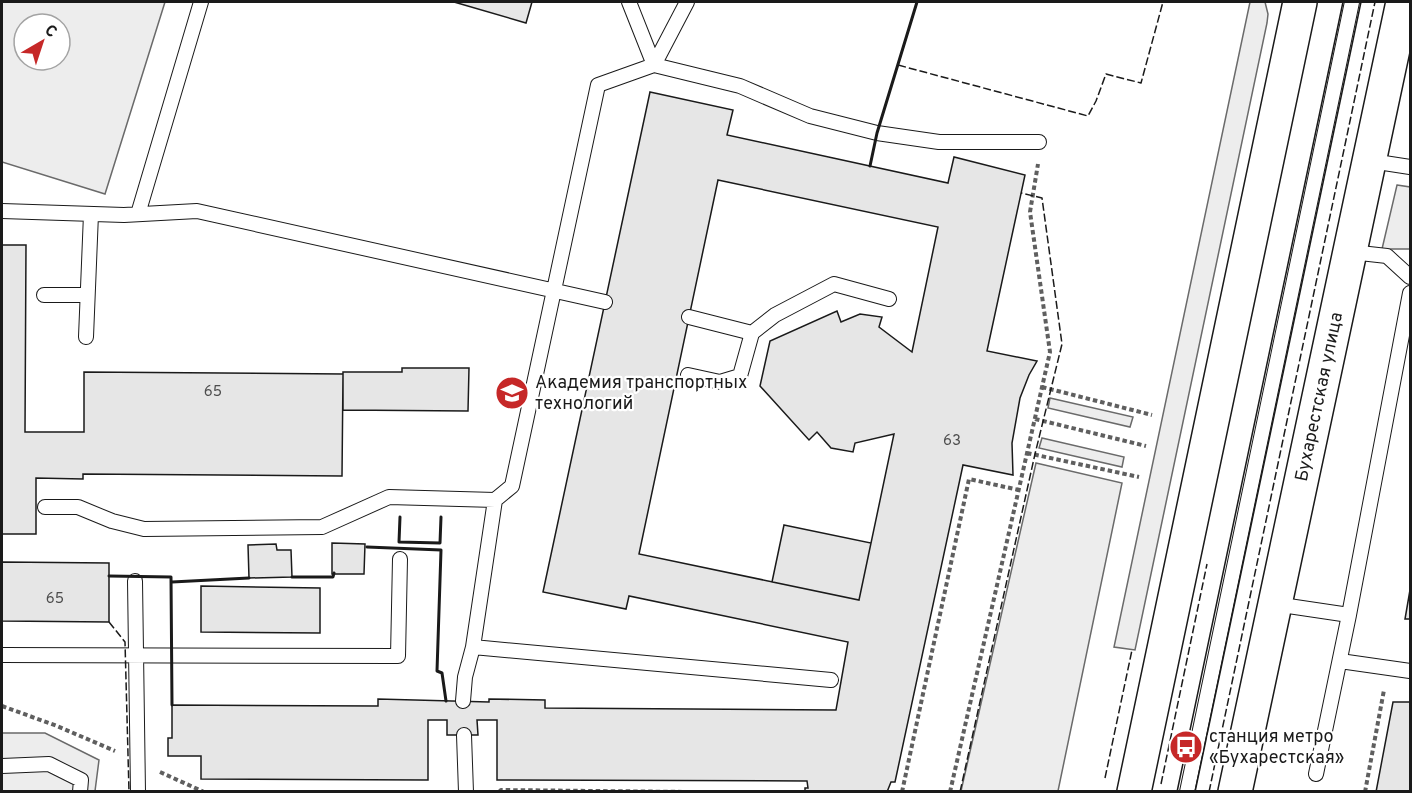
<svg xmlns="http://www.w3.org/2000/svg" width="1412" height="793" viewBox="0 0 1412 793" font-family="Overpass,sans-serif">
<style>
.built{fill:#ededed;stroke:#6a6a6a;stroke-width:1.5;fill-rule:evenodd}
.building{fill:#e6e6e6;stroke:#1a1a1a;stroke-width:1.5;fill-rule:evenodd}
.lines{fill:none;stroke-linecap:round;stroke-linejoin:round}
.service-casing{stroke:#1a1a1a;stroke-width:16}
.secondary-casing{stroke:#1a1a1a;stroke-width:36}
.path{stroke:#5f5f5f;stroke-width:4;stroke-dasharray:4.5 3;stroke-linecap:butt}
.service{stroke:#fff;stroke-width:14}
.secondary{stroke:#fff;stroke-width:33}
.tram{stroke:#1a1a1a;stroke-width:1.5}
.fence{stroke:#1a1a1a;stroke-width:1.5;stroke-dasharray:8 3;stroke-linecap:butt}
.wall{stroke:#1a1a1a;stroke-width:3}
.labels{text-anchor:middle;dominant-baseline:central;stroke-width:4.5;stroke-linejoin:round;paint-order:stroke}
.number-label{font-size:15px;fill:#4d4d4d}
.poi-label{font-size:18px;fill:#1a1a1a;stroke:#fff;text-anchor:start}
.street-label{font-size:18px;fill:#1a1a1a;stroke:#fff}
</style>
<rect width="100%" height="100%" fill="#fff"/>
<!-- built -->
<path class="built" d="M 2,2 L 165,2 L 105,194 L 2,162 ZM 24,24 L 60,24 L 60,60 L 24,60 Z
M 1250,2 L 1265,2 L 1268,14 L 1267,23 L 1135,650 L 1114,647 Z
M 1397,185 L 1410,187 L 1410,249 L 1382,249 Z
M 1050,398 L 1133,417 L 1130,427 L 1048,408 Z
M 1042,438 L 1124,457 L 1122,467 L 1039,448 Z
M 1036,463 L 1122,483 L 1058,791 L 961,791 Z
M 2,733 L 45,733 L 99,760 L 95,791 L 2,792 Z"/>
<!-- building -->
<path class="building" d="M 454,2 L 532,2 L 526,23 Z
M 650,92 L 733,110 L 727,135 L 948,183 L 954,157 L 1025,175 L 987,351 L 1037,361 L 1029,375 L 1020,398 L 1012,443 L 1013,475 L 963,465 L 895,782 L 891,782 L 887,792 L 805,792 L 805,788 L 808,788 L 807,781 L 497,780 L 497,720 L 477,720 L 478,735 L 447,735 L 447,720 L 428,720 L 428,780 L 201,779 L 201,756 L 168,756 L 168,738 L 172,738 L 172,705 L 378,706 L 378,699 L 489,702 L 489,699 L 545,700 L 545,708 L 836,710 L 848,642 L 629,596 L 626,609 L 543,592 ZM 718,180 L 938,227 L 912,352 L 879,327 L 882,317 L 860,314 L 841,322 L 837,311 L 770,341 L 760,386 L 809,440 L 817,432 L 831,448 L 853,452 L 855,443 L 894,434 L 859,600 L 639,554 Z
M 2,245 L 26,245 L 25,432 L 84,432 L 84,372 L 343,374 L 342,476 L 83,474 L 83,479 L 36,478 L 36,534 L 2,534 Z
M 402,368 L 469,368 L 468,411 L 343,410 L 343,372 L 402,372 Z
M 784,525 L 871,543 L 859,600 L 772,582 Z
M 332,543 L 365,544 L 364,574 L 332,574 Z
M 276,544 L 277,550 L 291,550 L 292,577 L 249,578 L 248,545 Z
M 2,562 L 109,563 L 109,622 L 2,621 Z
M 201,586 L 320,588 L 320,633 L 201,632 Z
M 1410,590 L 1410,619 L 1405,619 Z
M 1393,702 L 1410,702 L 1410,792 L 1376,792 Z"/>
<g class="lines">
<defs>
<path id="service" d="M 629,2 L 654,65
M 654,65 L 687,2
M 1371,161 L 1410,167
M 2,211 L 124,215 L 197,211 L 605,302
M 138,214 L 201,2
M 1351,252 L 1387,256 L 1410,277
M 44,295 L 87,295
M 689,317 L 752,333
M 86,337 L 91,214
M 688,375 L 720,382 L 740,376 L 752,333 L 775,315 L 834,284 L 889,299
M 45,507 L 78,507 L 112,521 L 144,529 L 322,527 L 389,497 L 495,500
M 135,581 L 138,792
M 1275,604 L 1349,615 L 1316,774
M 1349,615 L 1410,293
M 473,647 L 831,680
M 2,655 L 398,656 L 400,559
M 1340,661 L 1410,671
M 463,701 L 465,677 L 473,647 L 495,500 L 512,486 L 598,85 L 654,65 L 740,86 L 810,116 L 877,133 L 939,142 L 1039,142
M 464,735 L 466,792
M 2,766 L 49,764 L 81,780 L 80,792
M 1187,792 L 1352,2"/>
<path id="secondary" d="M 1134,792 L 1300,2
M 1235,792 L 1403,2"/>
</defs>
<!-- service casing -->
<use href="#service" class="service-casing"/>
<!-- secondary casing -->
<use href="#secondary" class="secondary-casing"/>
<!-- path -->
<path class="path" d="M 1042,387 L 1152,415
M 1035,419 L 1146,446
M 1027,453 L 1139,477
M 2,706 L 57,726 L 115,751
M 160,772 L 204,792
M 499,792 L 501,790 L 690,792
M 902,792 L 969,479 L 1019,490
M 950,792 L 1050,352 L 1030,212 L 1038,164
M 1365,792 L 1384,690"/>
<!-- service -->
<use href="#service" class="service"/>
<!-- secondary -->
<use href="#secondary" class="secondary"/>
<!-- tram -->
<path class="tram" d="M 1177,792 L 1343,2
M 1195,792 L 1361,2"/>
<!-- fence -->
<path class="fence" d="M 917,2 L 898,65 L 1088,116 L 1096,101 L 1106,74 L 1141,83 L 1163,2
M 109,622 L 125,642 L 129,792
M 1105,778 L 1132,650
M 1161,784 L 1207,564
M 960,792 L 1035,454 L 1062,344 L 1042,198 L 1021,193
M 1209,792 L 1375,2"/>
<!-- wall -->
<path class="wall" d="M 870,166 L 877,133 L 917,2
M 400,517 L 399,542 L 440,543 L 441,517
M 367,547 L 441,550 L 437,671 L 442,673 L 446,701
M 109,576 L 171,577 L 172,705
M 292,577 L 333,577 L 334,573
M 172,582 L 249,578"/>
</g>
<!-- icons -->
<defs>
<symbol id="university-disc" viewBox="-11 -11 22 22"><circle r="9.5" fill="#c62828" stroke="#fff"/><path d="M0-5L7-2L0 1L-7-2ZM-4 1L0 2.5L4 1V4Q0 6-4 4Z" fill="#fff"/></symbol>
<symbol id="bus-disc" viewBox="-11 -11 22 22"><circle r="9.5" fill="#c62828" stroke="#fff"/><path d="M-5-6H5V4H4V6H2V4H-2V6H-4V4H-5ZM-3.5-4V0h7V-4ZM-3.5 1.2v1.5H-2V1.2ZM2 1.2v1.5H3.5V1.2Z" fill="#fff"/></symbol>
</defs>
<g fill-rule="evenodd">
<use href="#university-disc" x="493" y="374" width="38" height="38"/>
<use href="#bus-disc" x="1167" y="728" width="38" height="38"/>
</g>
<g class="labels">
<!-- number labels -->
<g class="number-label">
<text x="213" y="392">65</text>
<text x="952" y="441">63</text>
<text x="55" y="599">65</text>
</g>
<!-- poi labels -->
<g class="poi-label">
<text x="535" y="383">Академия транспортных<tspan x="535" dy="21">технологий</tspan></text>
<text x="1209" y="737">станция метро<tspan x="1209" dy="21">«Бухарестская»</tspan></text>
</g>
<!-- street labels -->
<g class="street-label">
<text transform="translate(1320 397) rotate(-78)">Бухарестская улица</text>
</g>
</g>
<!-- border -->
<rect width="1412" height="793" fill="none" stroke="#1a1a1a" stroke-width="6"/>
<!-- north arrow -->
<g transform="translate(42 42) rotate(39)"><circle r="28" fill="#ffffff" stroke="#a3a3a3" stroke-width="1.5"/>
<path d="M0-4.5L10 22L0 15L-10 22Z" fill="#c62828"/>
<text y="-9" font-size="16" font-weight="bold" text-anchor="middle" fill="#1a1a1a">С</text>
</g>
</svg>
